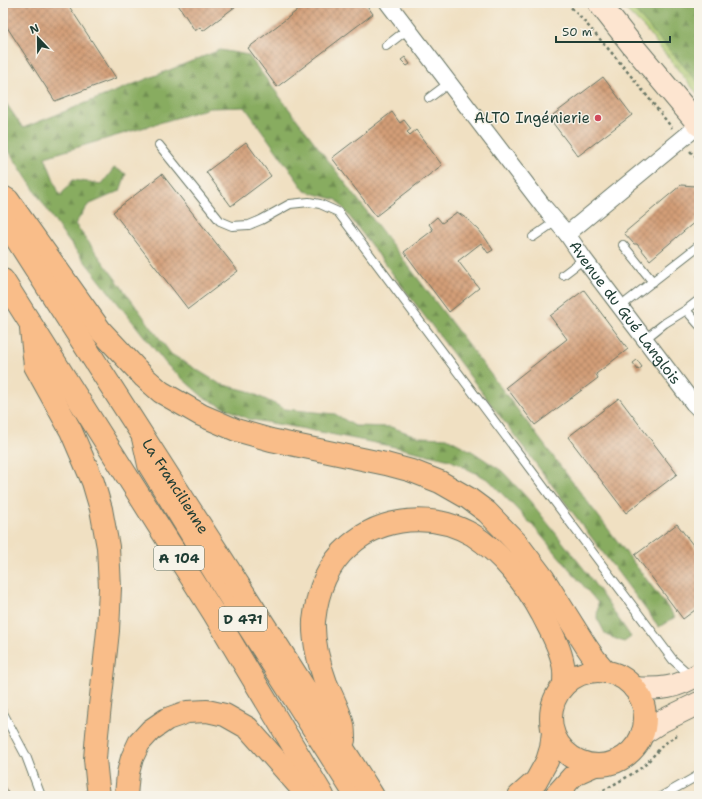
<svg xmlns="http://www.w3.org/2000/svg" width="702" height="799" viewBox="0 0 702 799" font-family="'Shantell Sans',sans-serif">
<style>
.grass{fill:url(#grass-tufts);stroke:#658251}
.forest{fill:url(#forest-firs);stroke:#54744a}
.building{fill:url(#building-cross-hatch)}
.lines{fill:none;stroke-linecap:round;stroke-linejoin:round}
.lane-casing{stroke:#687666;stroke-width:10}
.street-casing{stroke:#687666;stroke-width:18}
.secondary-casing{stroke:#687666;stroke-width:24}
.primary-casing{stroke:#687666;stroke-width:24}
.highway-casing{stroke:#687666;stroke-width:24}
.path{stroke:#687666;stroke-width:2.5;stroke-dasharray:3 3;stroke-linecap:butt}
.lane{stroke:#fff;stroke-width:8}
.street{stroke:#fff;stroke-width:16}
.secondary{stroke:#fde5d0;stroke-width:22}
.primary{stroke:#f9bd89;stroke-width:22}
.highway{stroke:#f9bd89;stroke-width:22}
.poi-dot{fill:#d1495b;stroke:#f7f3e8;stroke-width:1.5}
.labels{text-anchor:middle;dominant-baseline:central;stroke-width:3;stroke-linejoin:round;paint-order:stroke}
.shield{fill:#f7f3e8;stroke:#60746a;stroke-width:1}
.shield-label{font-size:14px;font-weight:bold;fill:#1f3d34}
.poi-label{font-size:15px;fill:#1f3d34;stroke:#f7f3e8;text-anchor:end}
.street-label{font-size:15px;fill:#1f3d34;stroke:#f7f3e8}
</style>
<defs>
<pattern id="grass-tufts" width="24" height="20" patternUnits="userSpaceOnUse"><rect width="24" height="20" fill="#abc76e"/><path d="M3 7l-1-3M5 7V3M7 7l1-3M15 17l-1-3M17 17v-4M19 17l1-3" fill="none" stroke="#8ba35b"/></pattern>
<pattern id="forest-firs" width="22" height="20" patternUnits="userSpaceOnUse"><rect width="22" height="20" fill="#88ac61"/><path d="M5 1l3.5 6h-7zM16 11l3.5 6h-7z" fill="#6f8d51"/></pattern>
<pattern id="building-cross-hatch" width="8" height="8" patternUnits="userSpaceOnUse"><rect width="8" height="8" fill="#d39e77"/><path d="M0 0l8 8M0 8l8-8" fill="none" stroke="#ab8262"/></pattern>
</defs>
<rect width="100%" height="100%" fill="#f7f3e8"/>
<filter id="ink" filterUnits="userSpaceOnUse"><feTurbulence type="fractalNoise" baseFrequency=".025" numOctaves="2"/><feDisplacementMap in="SourceGraphic" scale="8" xChannelSelector="R" yChannelSelector="G"/><feConvolveMatrix kernelMatrix="1 2 1 2 8 2 1 2 1" color-interpolation-filters="sRGB"/></filter>
<filter id="wash" filterUnits="userSpaceOnUse"><feTurbulence type="fractalNoise" baseFrequency=".012" numOctaves="4" result="noise"/><feDisplacementMap in="SourceGraphic" scale="16" xChannelSelector="R" yChannelSelector="G"/><feGaussianBlur stdDeviation="0.9" result="paint"/><feColorMatrix in="noise" values="0 0 0 0 0 0 0 0 0 0 0 0 0 0 0 0 0 1.4 0 .05"/><feComposite in="paint" operator="in"/></filter>
<g filter="url(#wash)">
<rect width="100%" height="100%" fill="#f0e0c2"/>
<!-- grass -->
<path class="grass" d="M 619,3 L 699,3 L 699,96 L 646,30 Z"/>
<!-- forest -->
<path class="forest" d="M 628,3 L 699,3 L 699,84 L 698,82 Z
M 220,50 L 248,55 L 675,617 L 659,627 L 337,200 L 305,191 L 245,107 L 209,108 L 45,157 L 60,196 L 73,180 L 102,184 L 114,168 L 126,174 L 120,191 L 88,205 L 75,224 L 171,354 L 220,384 L 248,391 L 285,409 L 335,414 L 355,426 L 391,427 L 419,437 L 447,438 L 473,452 L 502,471 L 530,501 L 584,569 L 631,637 L 624,642 L 606,635 L 597,618 L 598,603 L 534,527 L 489,480 L 450,460 L 400,448 L 300,428 L 248,419 L 203,397 L 167,365 L 63,234 L 3,142 L 3,99 L 23,128 Z"/>
<g id="blocks">
<!-- building -->
<path class="building" d="M 3,3 L 67,3 L 116,78 L 55,101 L 3,21 Z
M 177,3 L 240,3 L 203,31 L 200,27 L 195,31 Z
M 307,3 L 365,3 L 373,14 L 277,87 L 248,48 Z
M 405,57 L 410,64 L 407,66 L 401,60 Z
M 603,77 L 632,115 L 578,156 L 549,118 Z
M 392,112 L 400,123 L 404,120 L 411,129 L 407,132 L 410,135 L 416,130 L 442,165 L 376,216 L 332,158 Z
M 246,142 L 271,176 L 231,206 L 206,172 Z
M 162,174 L 238,271 L 188,309 L 113,212 Z
M 681,185 L 695,186 L 699,191 L 699,218 L 695,218 L 697,220 L 650,260 L 637,244 L 634,244 L 624,233 Z
M 457,212 L 467,219 L 479,230 L 486,239 L 493,250 L 488,253 L 481,243 L 458,261 L 479,288 L 449,312 L 404,252 L 433,230 L 429,224 L 437,217 L 442,223 Z
M 584,290 L 628,349 L 596,374 L 598,378 L 535,425 L 506,387 L 567,339 L 550,316 Z
M 637,360 L 642,367 L 638,370 L 633,363 Z
M 619,398 L 677,474 L 626,513 L 568,437 Z
M 677,524 L 699,553 L 699,607 L 683,619 L 635,555 Z
M 3,785 L 10,796 L 3,796 Z"/>
</g>
</g>
<g filter="url(#ink)">
<use href="#blocks" fill-opacity="0" stroke="#687666" stroke-width="1"/>
<g class="lines">
<defs>
<path id="lane" d="M 386,46 L 408,29
M 429,98 L 449,83
M 159,145 L 220,221 L 232,226 L 249,225 L 261,220 L 290,204 L 309,202 L 320,204 L 338,212 L 673,660 L 691,676
M 533,237 L 556,221
M 623,245 L 653,282
M 563,275 L 584,259
M 620,307 L 697,247
M 686,310 L 699,325
M 645,339 L 665,323 L 686,310 L 699,300
M 3,713 L 26,756 L 41,796
M 662,796 L 699,775"/>
<g id="street">
<path id="s1" d="M 388,3 L 543,206 L 567,234 L 584,259 L 693,403 L 699,409"/>
<path d="M 567,234 L 699,125"/>
</g>
<path id="secondary" d="M 599,3 L 632,45 L 699,125
M 634,688 C 660,690 677,688 699,674
M 642,734 L 662,721 L 699,703"/>
<path id="primary" d="M 143,438 L 149,465 L 233,602 L 356,796
M551 718a47 47 0 1 1 94 0a47 47 0 1 1-94 0Z
M 519,796 L 536,781 L 547,761 L 551,748 L 553,732
M 555,796 L 572,777 L 579,772 L 595,765"/>
<g id="highway">
<path d="M 3,197 L 8,200 L 101,331 L 144,377 L 161,392 L 201,415 L 236,430 L 271,440 L 386,464 L 412,471 L 440,482 L 468,498 L 487,512 L 516,542 L 544,579 L 586,646 L 595,659 L 606,672"/>
<path id="s2" d="M 3,218 C 126,411 251,602 373,796"/>
<path d="M 3,280 L 213,612 L 323,796"/>
<path d="M 31,329 L 35,366 L 71,431 L 93,482 L 101,509 L 108,547 L 110,588 L 108,631 L 97,734 L 95,759 L 97,779 L 99,796"/>
<path d="M 344,740 C 344,735 344,730 343,725 C 340,711 332,697 326,683 C 319,664 313,642 314,621 C 317,593 327,565 349,546 C 382,516 434,512 473,535 C 502,554 526,584 542,614 C 550,630 560,646 563,664 C 565,671 564,678 564,685"/>
<path d="M 126,796 L 128,773 L 132,758 L 139,743 L 151,730 L 167,719 L 187,712 L 207,711 L 225,715 L 248,728 L 308,796"/>
</g>
</defs>
<!-- lane casing -->
<use href="#lane" class="lane-casing"/>
<!-- street casing -->
<use href="#street" class="street-casing"/>
<!-- secondary casing -->
<use href="#secondary" class="secondary-casing"/>
<!-- primary casing -->
<use href="#primary" class="primary-casing"/>
<!-- highway casing -->
<use href="#highway" class="highway-casing"/>
<!-- path -->
<path class="path" d="M 567,3 C 605,43 639,85 672,128
M 690,151 L 699,161
M 593,796 L 627,777 L 644,766 L 663,745 L 677,735"/>
<!-- lane -->
<use href="#lane" class="lane"/>
<!-- street -->
<use href="#street" class="street"/>
<!-- secondary -->
<use href="#secondary" class="secondary"/>
<!-- primary -->
<use href="#primary" class="primary"/>
<!-- highway -->
<use href="#highway" class="highway"/>
</g>
</g>
<!-- markers -->
<circle class="poi-dot" cx="598" cy="118" r="4"/>
<g class="labels">
<!-- shield labels -->
<g class="shield">
<rect x="154" y="546" width="50" height="24" rx="3"/>
<rect x="219" y="607" width="48" height="24" rx="3"/>
</g>
<g class="shield-label">
<text x="179" y="558">A 104</text>
<text x="243" y="619">D 471</text>
</g>
<!-- poi labels -->
<g class="poi-label">
<text x="590" y="118">ALTO Ingénierie</text>
</g>
<!-- street labels -->
<g class="street-label">
<text stroke="none"><textPath href="#s1" startOffset="390">Avenue du Gué Langlois</textPath></text>
<text stroke="none"><textPath href="#s2" startOffset="319">La Francilienne</textPath></text>
</g>
</g>
<!-- margin -->
<rect width="702" height="799" fill="none" stroke="#f7f3e8" stroke-width="16"/>
<!-- north arrow -->
<g transform="translate(38 38) rotate(338)" stroke="#f7f3e8" stroke-width="3" paint-order="stroke">
<path d="M0-3L7 15L0 10L-7 15Z" fill="#1f3d34"/>
<text y="-6" font-size="11" font-weight="bold" text-anchor="middle" fill="#1f3d34">N</text>
</g>
<!-- scale -->
<path d="M556 36v6h114v-6" fill="none" stroke="#1f3d34" stroke-width="2"/>
<text x="562" y="36" font-size="12" fill="#1f3d34" stroke="#f7f3e8" stroke-width="3" paint-order="stroke">50 m</text>
</svg>
